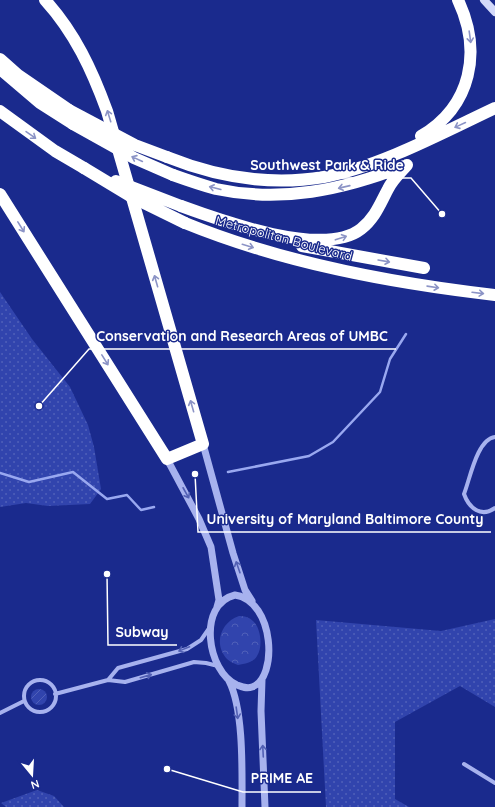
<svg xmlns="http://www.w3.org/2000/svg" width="495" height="807" viewBox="0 0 495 807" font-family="Quicksand,sans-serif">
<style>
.forest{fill:url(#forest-crowns)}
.park{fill:url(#park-dots)}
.garden{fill:url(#garden-furrows)}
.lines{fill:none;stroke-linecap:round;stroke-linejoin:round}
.stream{stroke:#99a8f0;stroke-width:2.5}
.minor{stroke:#a7b2ee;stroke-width:4}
.tertiary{stroke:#a7b2ee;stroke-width:7}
.secondary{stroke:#d3d9fa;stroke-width:8}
.motorway{stroke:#fff;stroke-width:12}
.motorway-bridge{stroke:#fff;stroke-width:12}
.oneway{stroke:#8c94c6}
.oneway2{stroke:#5260b4}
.labels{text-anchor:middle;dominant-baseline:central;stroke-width:3;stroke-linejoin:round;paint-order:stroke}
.street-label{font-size:13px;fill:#fff;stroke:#1a2a8d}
.leader{fill:none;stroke:#fff;stroke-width:1.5}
.callout-dot{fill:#fff;stroke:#1a2a8d;stroke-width:1.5}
.callout-label{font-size:14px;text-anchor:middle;font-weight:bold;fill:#fff;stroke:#1a2a8d;stroke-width:3;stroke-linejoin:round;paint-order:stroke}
</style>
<defs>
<pattern id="forest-crowns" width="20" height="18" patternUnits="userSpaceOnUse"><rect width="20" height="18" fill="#3144ad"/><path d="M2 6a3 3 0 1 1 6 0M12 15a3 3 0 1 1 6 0" fill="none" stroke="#5060b9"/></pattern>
<pattern id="park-dots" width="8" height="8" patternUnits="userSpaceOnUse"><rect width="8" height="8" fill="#3144ad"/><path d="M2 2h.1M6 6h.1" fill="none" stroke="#5060b9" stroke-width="1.8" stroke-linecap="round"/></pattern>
<pattern id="garden-furrows" width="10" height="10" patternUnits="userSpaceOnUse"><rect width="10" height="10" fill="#3144ad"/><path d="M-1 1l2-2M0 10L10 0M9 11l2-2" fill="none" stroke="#5060b9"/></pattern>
</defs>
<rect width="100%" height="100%" fill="#1a2a8d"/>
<!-- forest -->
<path class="forest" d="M 239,616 C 244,616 249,617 253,621 C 261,628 263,647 257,656 C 254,662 245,664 238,665 C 235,664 230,662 227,659 C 213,644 221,622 239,616 Z"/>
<!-- park -->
<path class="park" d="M 0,292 L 32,339 L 70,387 L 88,425 L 94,447 L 101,489 L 90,504 L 48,506 L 26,503 L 0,507 Z
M 495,619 L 495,707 L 460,686 L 395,722 L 395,799 L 409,807 L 326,807 L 316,620 L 441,631 Z
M 37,790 L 54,796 L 64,807 L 6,807 L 1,803 Z"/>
<!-- garden -->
<path class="garden" d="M31 697a8 8 0 1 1 16 0a8 8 0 1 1-16 0Z"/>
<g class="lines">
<!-- stream -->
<path class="stream" d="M 228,472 L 309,456 L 333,442 L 380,392 L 390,359 L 406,334
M 0,473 L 29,482 L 73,472 L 107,499 L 127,495 L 141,510 L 154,507"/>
<!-- minor -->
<path class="minor" d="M 495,437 C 477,439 470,479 464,494 C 469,508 481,518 495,508
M 108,680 L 118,668 L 187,649 L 201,640 L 210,627
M24 696a16 16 0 1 1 32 0a16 16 0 1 1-32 0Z
M 55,694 L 108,680 L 125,682 L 194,662 L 206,663 L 218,666
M 0,713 L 24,701
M 464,764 L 495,783"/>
<!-- tertiary -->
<path class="tertiary" d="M 203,444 L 233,553 L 245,590 L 252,601
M 167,459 L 199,519 L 211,547 L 219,600 L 217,607
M 235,595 C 275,601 278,679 252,687 C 247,689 242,687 237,685 C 207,672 197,604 235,595 Z
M 262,680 L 261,711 L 265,807
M 229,681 C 244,710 242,773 242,807"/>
<!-- secondary -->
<path class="secondary" d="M 484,0 L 495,12"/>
<!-- motorway -->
<path class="motorway" d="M 0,59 L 18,75 L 69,110
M 0,69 L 40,103 L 73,124
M 0,111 L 55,151 L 84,168
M 421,136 C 472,106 482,51 458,0
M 167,157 C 217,177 271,186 324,177 C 379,167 444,132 495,108
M 173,175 C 187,180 202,185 216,189 C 281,203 343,190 404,166
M 0,194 L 167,459 L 203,444 L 107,111 C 92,70 75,33 45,0
M 181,206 C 222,221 324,258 361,229 C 375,218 380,204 388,189 C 392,180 400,173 407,165
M 185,223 C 283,263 390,283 495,295
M 302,246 L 424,268"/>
<!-- motorway-bridge -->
<path class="motorway-bridge" d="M 69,110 L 135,145 L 167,157
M 73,124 L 134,158 L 173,175
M 84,168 L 132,197 L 185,223
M 116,181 L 181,206"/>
</g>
<!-- one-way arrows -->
<defs><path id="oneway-shaft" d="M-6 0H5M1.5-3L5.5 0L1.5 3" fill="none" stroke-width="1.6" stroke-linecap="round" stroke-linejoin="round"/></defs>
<g class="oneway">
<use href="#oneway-shaft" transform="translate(470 37) rotate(82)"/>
<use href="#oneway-shaft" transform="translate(109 116) rotate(-107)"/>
<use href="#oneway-shaft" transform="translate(460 125) rotate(155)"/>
<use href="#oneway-shaft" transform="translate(31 135) rotate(35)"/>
<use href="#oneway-shaft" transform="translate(137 159) rotate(-155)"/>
<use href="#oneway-shaft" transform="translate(344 187) rotate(167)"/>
<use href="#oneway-shaft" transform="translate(215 188) rotate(-166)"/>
<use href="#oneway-shaft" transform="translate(21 227) rotate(58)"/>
<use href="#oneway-shaft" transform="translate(341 238) rotate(-18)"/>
<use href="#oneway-shaft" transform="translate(248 246) rotate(17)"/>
<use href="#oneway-shaft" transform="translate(384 261) rotate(10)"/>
<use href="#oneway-shaft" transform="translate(156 281) rotate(-106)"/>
<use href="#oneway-shaft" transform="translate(433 287) rotate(8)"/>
<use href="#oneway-shaft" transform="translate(478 293) rotate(7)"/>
<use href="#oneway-shaft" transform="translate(105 360) rotate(58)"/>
<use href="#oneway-shaft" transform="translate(192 406) rotate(-106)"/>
</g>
<g class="oneway2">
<use href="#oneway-shaft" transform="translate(186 493) rotate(61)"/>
<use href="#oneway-shaft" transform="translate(238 567) rotate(-109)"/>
<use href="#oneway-shaft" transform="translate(184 649) rotate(158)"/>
<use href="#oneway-shaft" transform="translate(146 676) rotate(-16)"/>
<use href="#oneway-shaft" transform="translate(237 713) rotate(82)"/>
<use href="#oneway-shaft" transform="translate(263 751) rotate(-93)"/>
</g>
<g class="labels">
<!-- street labels -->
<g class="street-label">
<text transform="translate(284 238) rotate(15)">Metropolitan Boulevard</text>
</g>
</g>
<!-- callouts -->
<path class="leader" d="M442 214L411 178H242M39 406L89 349H396M195 474L198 532H491M107 574L108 645H177M167 769L243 792H321"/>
<g class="callout-dot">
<circle cx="442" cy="214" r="4"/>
<circle cx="39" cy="406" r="4"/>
<circle cx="195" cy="474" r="4"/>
<circle cx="107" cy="574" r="4"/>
<circle cx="167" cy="769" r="4"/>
</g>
<g class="callout-label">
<text x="327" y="170">Southwest Park &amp; Ride</text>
<text x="242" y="341">Conservation and Research Areas of UMBC</text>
<text x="345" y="524">University of Maryland Baltimore County</text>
<text x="142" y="637">Subway</text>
<text x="282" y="783">PRIME AE</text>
</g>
<!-- north arrow -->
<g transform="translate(32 775) rotate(162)" stroke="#1a2a8d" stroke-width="3" paint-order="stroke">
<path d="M0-3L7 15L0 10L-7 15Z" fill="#ffffff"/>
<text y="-6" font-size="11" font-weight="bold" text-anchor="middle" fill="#ffffff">N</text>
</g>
</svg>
